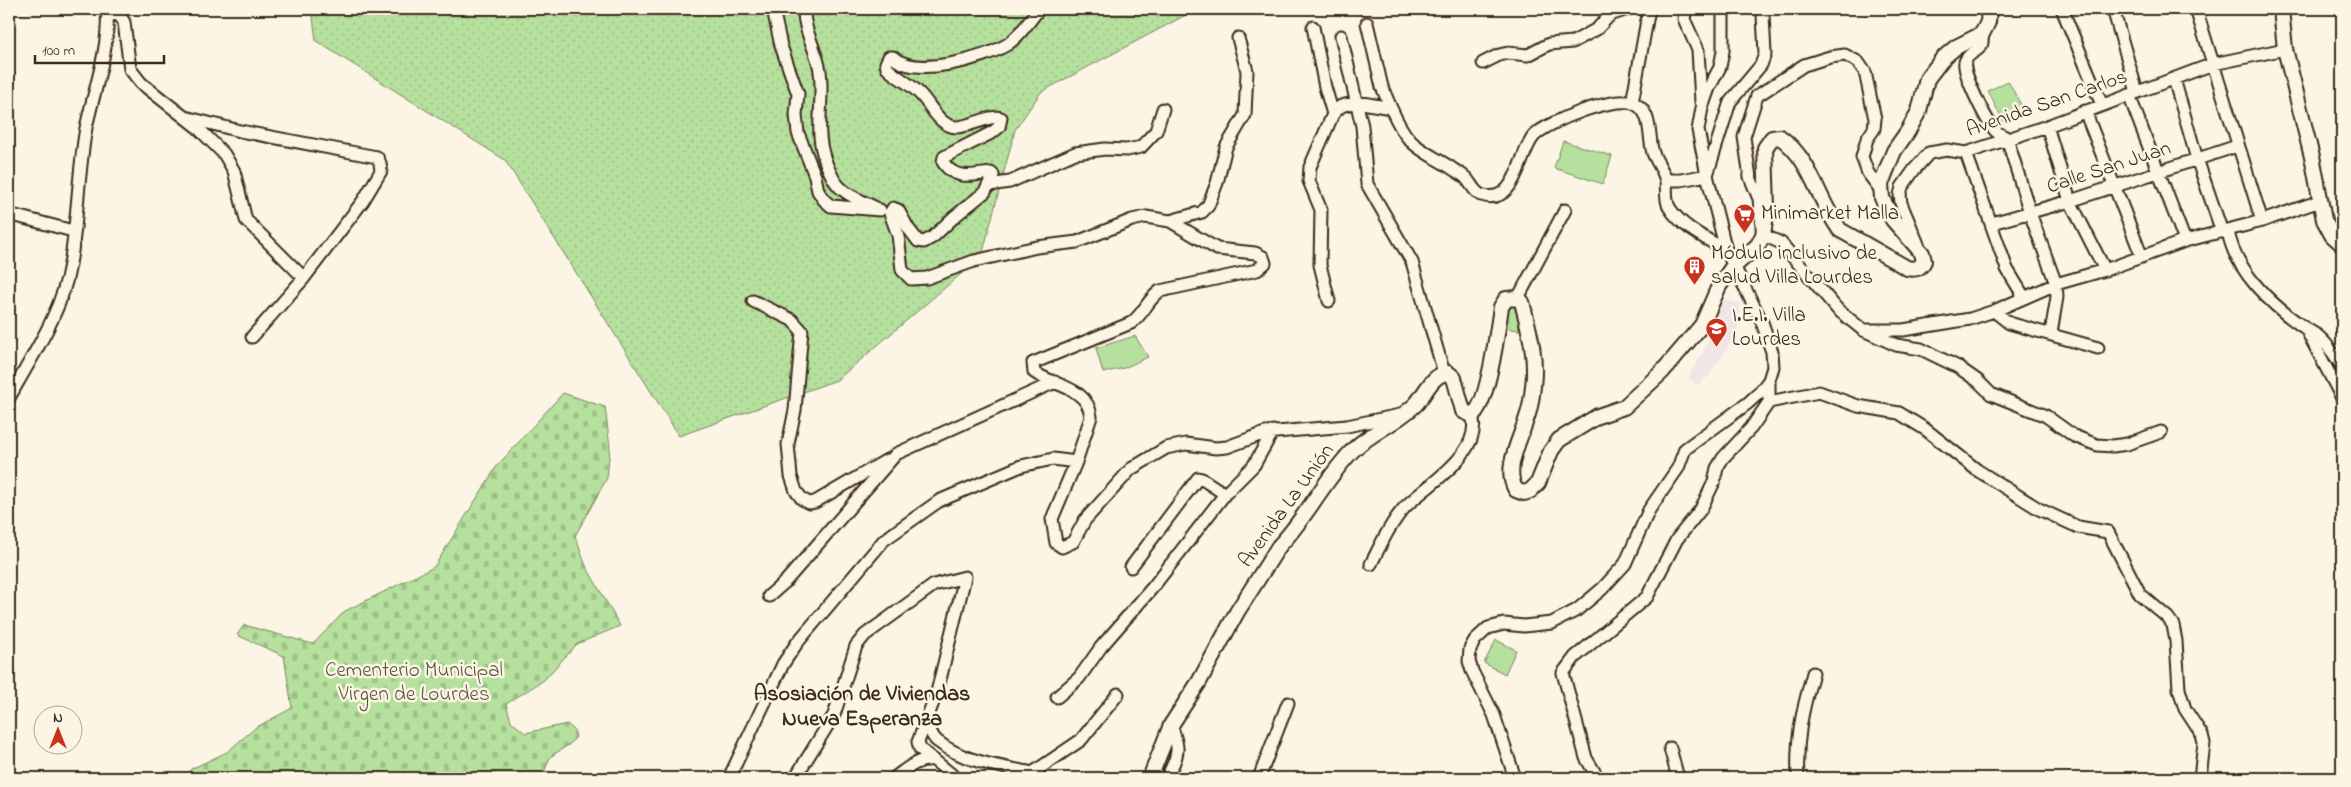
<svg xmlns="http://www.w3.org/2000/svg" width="2351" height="787" viewBox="0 0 2351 787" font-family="'Indie Flower',sans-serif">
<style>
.built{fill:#f2e5e8}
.grass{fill:url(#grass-dots);stroke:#78855e}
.forest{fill:url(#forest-crowns);stroke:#78855e}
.cemetery{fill:url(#cemetery-stones);stroke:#78855e}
.pitch{fill:#b5e09d;stroke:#78855e}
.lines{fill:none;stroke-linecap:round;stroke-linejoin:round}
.minor-casing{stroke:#3b2a1e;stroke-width:15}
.major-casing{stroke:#3b2a1e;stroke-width:18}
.minor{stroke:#fcf5e5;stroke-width:11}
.major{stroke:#fcf5e5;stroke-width:14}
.labels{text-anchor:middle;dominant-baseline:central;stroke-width:5;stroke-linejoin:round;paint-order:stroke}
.street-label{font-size:21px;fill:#3b2a1e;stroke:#fcf5e5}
.poi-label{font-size:21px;fill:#3b2a1e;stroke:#fcf5e5;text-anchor:start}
.park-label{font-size:21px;fill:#5a583e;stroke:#fcf5e5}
.neighbourhood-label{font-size:22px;font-weight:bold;fill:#3b2a1e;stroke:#fcf5e5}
</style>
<defs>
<pattern id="grass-dots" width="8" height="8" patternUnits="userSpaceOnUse" patternTransform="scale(1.25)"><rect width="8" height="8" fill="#b5e09d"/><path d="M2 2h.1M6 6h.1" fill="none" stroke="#9dc087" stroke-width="1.8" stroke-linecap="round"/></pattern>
<pattern id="forest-crowns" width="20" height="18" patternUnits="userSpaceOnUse" patternTransform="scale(1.25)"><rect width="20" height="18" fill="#b5e09d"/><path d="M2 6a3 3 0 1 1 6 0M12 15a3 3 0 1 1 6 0" fill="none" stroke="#9dc087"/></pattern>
<pattern id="cemetery-stones" width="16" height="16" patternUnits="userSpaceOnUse" patternTransform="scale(1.25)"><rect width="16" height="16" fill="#b5e09d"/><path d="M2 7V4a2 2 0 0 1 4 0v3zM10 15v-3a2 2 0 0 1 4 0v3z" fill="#9dc087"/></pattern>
</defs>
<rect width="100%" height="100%" fill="#fcf5e5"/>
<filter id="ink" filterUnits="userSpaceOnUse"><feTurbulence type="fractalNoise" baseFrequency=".02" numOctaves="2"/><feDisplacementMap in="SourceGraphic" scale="10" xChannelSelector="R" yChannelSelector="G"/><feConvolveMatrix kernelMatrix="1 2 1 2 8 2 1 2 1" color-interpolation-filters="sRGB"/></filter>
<g filter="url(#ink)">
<!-- built -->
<path class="built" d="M 1722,299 L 1741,304 L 1736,341 L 1731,342 L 1708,377 L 1697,385 L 1688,378 L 1711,337 Z"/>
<!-- grass -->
<path class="grass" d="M 312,9 L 1197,9 L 1041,92 L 1015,130 L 982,256 L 837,380 L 679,436 L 505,160 L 316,41 Z"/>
<!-- forest -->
<path class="forest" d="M 1507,305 L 1515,305 L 1518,308 L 1519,330 L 1502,328 Z"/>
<!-- cemetery -->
<path class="cemetery" d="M 563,393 L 605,407 L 610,447 L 607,478 L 575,536 L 586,566 L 620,626 L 577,644 L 544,680 L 506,704 L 511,721 L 525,733 L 567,724 L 574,730 L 576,737 L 570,744 L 550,757 L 542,778 L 185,778 L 191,769 L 227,752 L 255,728 L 292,708 L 284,656 L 237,635 L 244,625 L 313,644 L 345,611 L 434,567 L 497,466 Z"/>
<!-- pitch -->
<path class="pitch" d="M 2008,81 L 2025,112 L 2004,123 L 1988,91 Z
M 1563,141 L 1612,156 L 1603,184 L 1554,168 Z
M 1135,336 L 1148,357 L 1124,368 L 1103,373 L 1096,348 Z
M 1496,640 L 1516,650 L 1505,674 L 1484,663 Z"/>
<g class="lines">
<defs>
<path id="minor" d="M 773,9 L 781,46 L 798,94 L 796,115 L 798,133 L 815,176 L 818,191 L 824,200 L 831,206 L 880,210
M 804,9 C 803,31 817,50 820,71 C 825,108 811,134 830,172 C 833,179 836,185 843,190 C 852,198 865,202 876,208
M 1686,9 L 1684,19 L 1698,50 L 1701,102
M 1723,9 L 1723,51 L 1720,67 L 1709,88 L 1702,108 L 1698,130 L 1707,175 L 1726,250 L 1762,322 L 1772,352 L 1773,367 L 1769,380 L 1769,402 L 1819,392 L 1858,406 L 1899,413 L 1925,429 L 1977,470 L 2039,509 L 2078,527 L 2108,532 L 2140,594 L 2168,618 L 2173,625 L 2176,641 L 2179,689 L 2185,709 L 2202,735 L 2204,743 L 2200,778
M 2062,9 L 2102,105
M 2113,9 L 2137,92
M 2196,9 L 2262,221
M 107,12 L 120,16 L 124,22 L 130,69 L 141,83 L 197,127 L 224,154 L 234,171 L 246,220 L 304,278
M 1367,23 L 1382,87 L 1391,108
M 1313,27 L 1325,87 L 1333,114
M 1982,34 C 1985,55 1969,48 1965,62 C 1962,73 1986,120 1994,129 C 1996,133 2003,135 2007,138 L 2030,213 L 2056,284 L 2057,297 L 2051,333
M 1341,36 L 1362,126 L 1367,184 L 1412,262 L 1444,373
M 1483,63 L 1499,55 L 1508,53 L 1528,55 L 1549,44 L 1573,42 L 1597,29 L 1610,15 L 1628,9
M 2174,79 L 2197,159 L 2222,232
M 2129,95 L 2185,241
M 1632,103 L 1649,9
M 2085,111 L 2142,257
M 185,117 L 240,131 L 377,157 L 380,163 L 381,171 L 363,201 L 304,278 L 252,337
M 2047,126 L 2070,201 L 2105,270
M 1966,153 L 2007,269 L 2024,297
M 1666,180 L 1681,180 L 1707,175 L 1730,102 L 1761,65 L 1765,54 L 1763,15 L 1765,9
M 989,185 L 1010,182 L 1075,153 L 1105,149 L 1127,150 L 1141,147 L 1156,131 L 1163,109
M 1880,189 L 1868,173 L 1862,157 L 1867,139 L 1874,129 L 1875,119 L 1865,72 L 1858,62 L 1845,55 L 1830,57 L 1804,65 L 1757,96 L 1744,137 L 1750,177 L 1759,199 L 1763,235 L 1781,243 L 1838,310 L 1863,330 L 1896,345 L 1921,349 L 1958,367 L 1978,381 L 1991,394 L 2046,416 L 2074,436 L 2097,445 L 2113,446 L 2127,444 L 2161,432
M 890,213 L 898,235 L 902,270 L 911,279 L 927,278 L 974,261 L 1037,247 L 1077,242 L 1132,220 L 1146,217 L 1170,221 L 1217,249 L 1255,253 L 1263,257 L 1265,263 L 1257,270 L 1160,291 C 1147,300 1144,314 1131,323 L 1033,363 L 1034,372 C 1052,386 1088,386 1091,417 L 1076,462 L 1052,519 L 1056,543 L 1062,547 L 1073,542 L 1085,520 L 1131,469 L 1166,448 L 1186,444 L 1216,448 L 1227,447 L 1265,433 L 1347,426 L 1400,415
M 890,213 L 893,208 L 898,210 L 908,228 L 918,241 L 924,242 L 933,237 L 954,217 L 985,192 L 993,175 L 991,173 C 972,175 955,181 943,162 L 944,157 L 993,132 L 999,127 L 1001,118 C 992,114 969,127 956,127 C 939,126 931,105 920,94 C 910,83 897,78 887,68 L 886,63 L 889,57 L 893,57 C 915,78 984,59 1008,44 C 1020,36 1030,20 1039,9
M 9,218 L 16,216 L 73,231
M 1170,221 L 1202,212 L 1208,206 L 1217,183 L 1226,147 L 1245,115 L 1247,71 L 1238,38
M 1992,223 L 2070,201 L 2237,146
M 2228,231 C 2235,271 2272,306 2305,328 C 2309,331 2314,333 2318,336 C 2328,344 2335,356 2342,366
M 1918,244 L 1901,203 L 1900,195 L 1902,187 L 1914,170 L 1929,153 L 1947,150 L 1966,153 L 2047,126 L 2213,64 L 2285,49
M 1518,298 L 1565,210
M 753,301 L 792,320 L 802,331 L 795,410 L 788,444 L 791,476 L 796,491 L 802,499 L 809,503 L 815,502 L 887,460
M 1329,301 L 1320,265 L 1321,210 L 1309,181 L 1310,167 L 1333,114 L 1341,106 L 1357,102 L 1391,108 C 1408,147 1416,146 1450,167 C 1455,171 1462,174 1466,178 C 1471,183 1474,192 1481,195 C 1517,207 1519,152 1534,136 C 1548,121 1614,96 1633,103 C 1653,110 1648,138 1653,153 C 1657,163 1664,171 1666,181 C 1667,190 1665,199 1669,207 C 1681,227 1707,239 1726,250
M 1994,311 L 2009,323 L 2098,348
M 2306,329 L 2342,398
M 1865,330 L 1903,330 L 1970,319 L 1994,311 L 2056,284 L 2105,270 L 2185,241 L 2262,221 L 2320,201
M 9,398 C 32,356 62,313 70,264 C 78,219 78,173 86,128 C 94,90 110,48 107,9
M 1371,564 C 1381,544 1390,524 1405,507 C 1428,484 1484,453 1472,415
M 1131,567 L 1198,478 L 1202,479 L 1225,494
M 769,596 L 785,582 L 896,454 L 1055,382
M 1057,697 L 1079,678 L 1101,647 L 1153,587 L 1225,494 L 1254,465 L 1273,431
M 927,724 C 930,729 932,737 937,741 C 963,762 1002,767 1034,773
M 1670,748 L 1678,778
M 1169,773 C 1180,752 1179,747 1171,725
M 729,778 L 783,664 L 797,643 L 884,540 L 939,501 L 1021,466 L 1053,459 L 1076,462
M 795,778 L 834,715 L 856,646 L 865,635 L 934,585 L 965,577 L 937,692 L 918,742 L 920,749 L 956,778
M 894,778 C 907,769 917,758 934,760
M 1025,778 L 1081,740 L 1118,694
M 1259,778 L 1288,703
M 1515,778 L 1494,715 L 1472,671 L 1469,661 L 1470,649 L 1475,640 L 1488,628 L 1504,624 L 1524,626 L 1552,623 L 1577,610 L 1602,589 L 1625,564 L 1649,510 L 1678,468 L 1685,449 L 1748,403 L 1760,392 L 1769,380
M 1598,778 L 1586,758 L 1563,673 L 1575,657 L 1647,597 L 1677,539 L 1701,509 L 1714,482 L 1717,468 L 1723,458 L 1751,428 L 1769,402
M 1798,778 C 1796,738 1802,711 1813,673"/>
<path id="major" d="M 2281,9 L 2285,49 L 2313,161 L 2324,220 L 2332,235 L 2342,244
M 1150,778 L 1171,725 L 1199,682 L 1237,612 L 1279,546 C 1307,517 1325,478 1354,449 C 1372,432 1398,422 1416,404 C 1425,394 1433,373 1448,373 L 1454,378 L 1463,411 L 1472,415 C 1488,406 1498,327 1501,307 L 1506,299 L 1518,298 L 1522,302 C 1529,330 1537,357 1533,386 C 1532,397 1530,410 1526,420 C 1520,440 1503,470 1516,490 L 1524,493 L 1530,491 L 1538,483 L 1551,451 L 1559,440 L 1598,416 L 1624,407 L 1662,372 L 1702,325 L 1719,286 L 1731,269 L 1758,245 L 1763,235 L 1767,208 L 1765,148 L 1772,138 L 1780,137 C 1812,160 1817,199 1840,230 L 1907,268 C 1915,270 1921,268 1924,261 L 1922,253 L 1893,220 L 1882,198 L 1881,184 L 1894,151 L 1908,131 L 1919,111 L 1927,79 L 1943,58 L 1956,47 L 1982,34 L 1988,22 L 1989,9"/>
</defs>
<!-- minor casing -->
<use href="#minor" class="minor-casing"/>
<!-- major casing -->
<use href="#major" class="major-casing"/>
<!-- minor -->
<use href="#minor" class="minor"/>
<!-- major -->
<use href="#major" class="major"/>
</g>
</g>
<!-- icons -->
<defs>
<symbol id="supermarket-pin" viewBox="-11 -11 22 30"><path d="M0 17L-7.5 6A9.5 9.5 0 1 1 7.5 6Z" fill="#c8321e" stroke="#fcf5e5"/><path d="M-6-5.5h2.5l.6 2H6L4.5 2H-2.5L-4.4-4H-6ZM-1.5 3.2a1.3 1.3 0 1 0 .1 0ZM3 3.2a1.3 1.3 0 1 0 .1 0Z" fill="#fff"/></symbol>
<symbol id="building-pin" viewBox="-11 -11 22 30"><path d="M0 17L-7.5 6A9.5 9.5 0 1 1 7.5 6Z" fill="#c8321e" stroke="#fcf5e5"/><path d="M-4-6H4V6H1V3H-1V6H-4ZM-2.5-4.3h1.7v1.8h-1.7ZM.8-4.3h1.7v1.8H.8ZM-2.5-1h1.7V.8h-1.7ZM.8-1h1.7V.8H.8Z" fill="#fff"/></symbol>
<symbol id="school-pin" viewBox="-11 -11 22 30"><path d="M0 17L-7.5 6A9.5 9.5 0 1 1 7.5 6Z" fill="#c8321e" stroke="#fcf5e5"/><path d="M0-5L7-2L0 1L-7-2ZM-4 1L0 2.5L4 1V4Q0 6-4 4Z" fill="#fff"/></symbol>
</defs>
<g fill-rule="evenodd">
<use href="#supermarket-pin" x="1732" y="202" width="25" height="34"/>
<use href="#building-pin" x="1682" y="254" width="25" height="34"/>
<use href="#school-pin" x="1704" y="316" width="25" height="34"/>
</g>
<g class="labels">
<!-- street labels -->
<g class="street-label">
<text transform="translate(2047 104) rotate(-19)">Avenida San Carlos</text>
<text transform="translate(2109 168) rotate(-18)">Calle San Juan</text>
<text transform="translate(1287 506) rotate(-54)">Avenida La Unión</text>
</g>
<!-- poi labels -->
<g class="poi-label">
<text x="1761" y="214">Minimarket Malla</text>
<text x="1711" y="254">Módulo inclusivo de<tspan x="1711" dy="24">salud Villa Lourdes</tspan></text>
<text x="1732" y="316">I.E.I. Villa<tspan x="1732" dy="24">Lourdes</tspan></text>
</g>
<!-- park labels -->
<g class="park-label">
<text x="414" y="671">Cementerio Municipal<tspan x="414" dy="24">Virgen de Lourdes</tspan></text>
</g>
<!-- neighbourhood labels -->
<g class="neighbourhood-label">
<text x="862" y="695">Asosiación de Viviendas<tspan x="862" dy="25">Nueva Esperanza</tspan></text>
</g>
</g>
<!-- margin -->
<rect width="2351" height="787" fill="none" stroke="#fcf5e5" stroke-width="30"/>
<rect x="15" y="15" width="2321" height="757" fill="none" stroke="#3b2a1e" stroke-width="2" filter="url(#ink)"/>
<!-- north arrow -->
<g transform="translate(58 730)"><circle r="24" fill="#fcf5e5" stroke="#afa495"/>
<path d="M0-4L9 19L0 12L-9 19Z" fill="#c8321e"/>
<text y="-8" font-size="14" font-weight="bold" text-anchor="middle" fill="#3b2a1e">N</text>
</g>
<!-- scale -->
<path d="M35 55v8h129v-8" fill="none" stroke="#3b2a1e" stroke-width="2.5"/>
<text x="42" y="55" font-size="15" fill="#3b2a1e" stroke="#fcf5e5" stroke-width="4" paint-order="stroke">100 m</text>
</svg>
